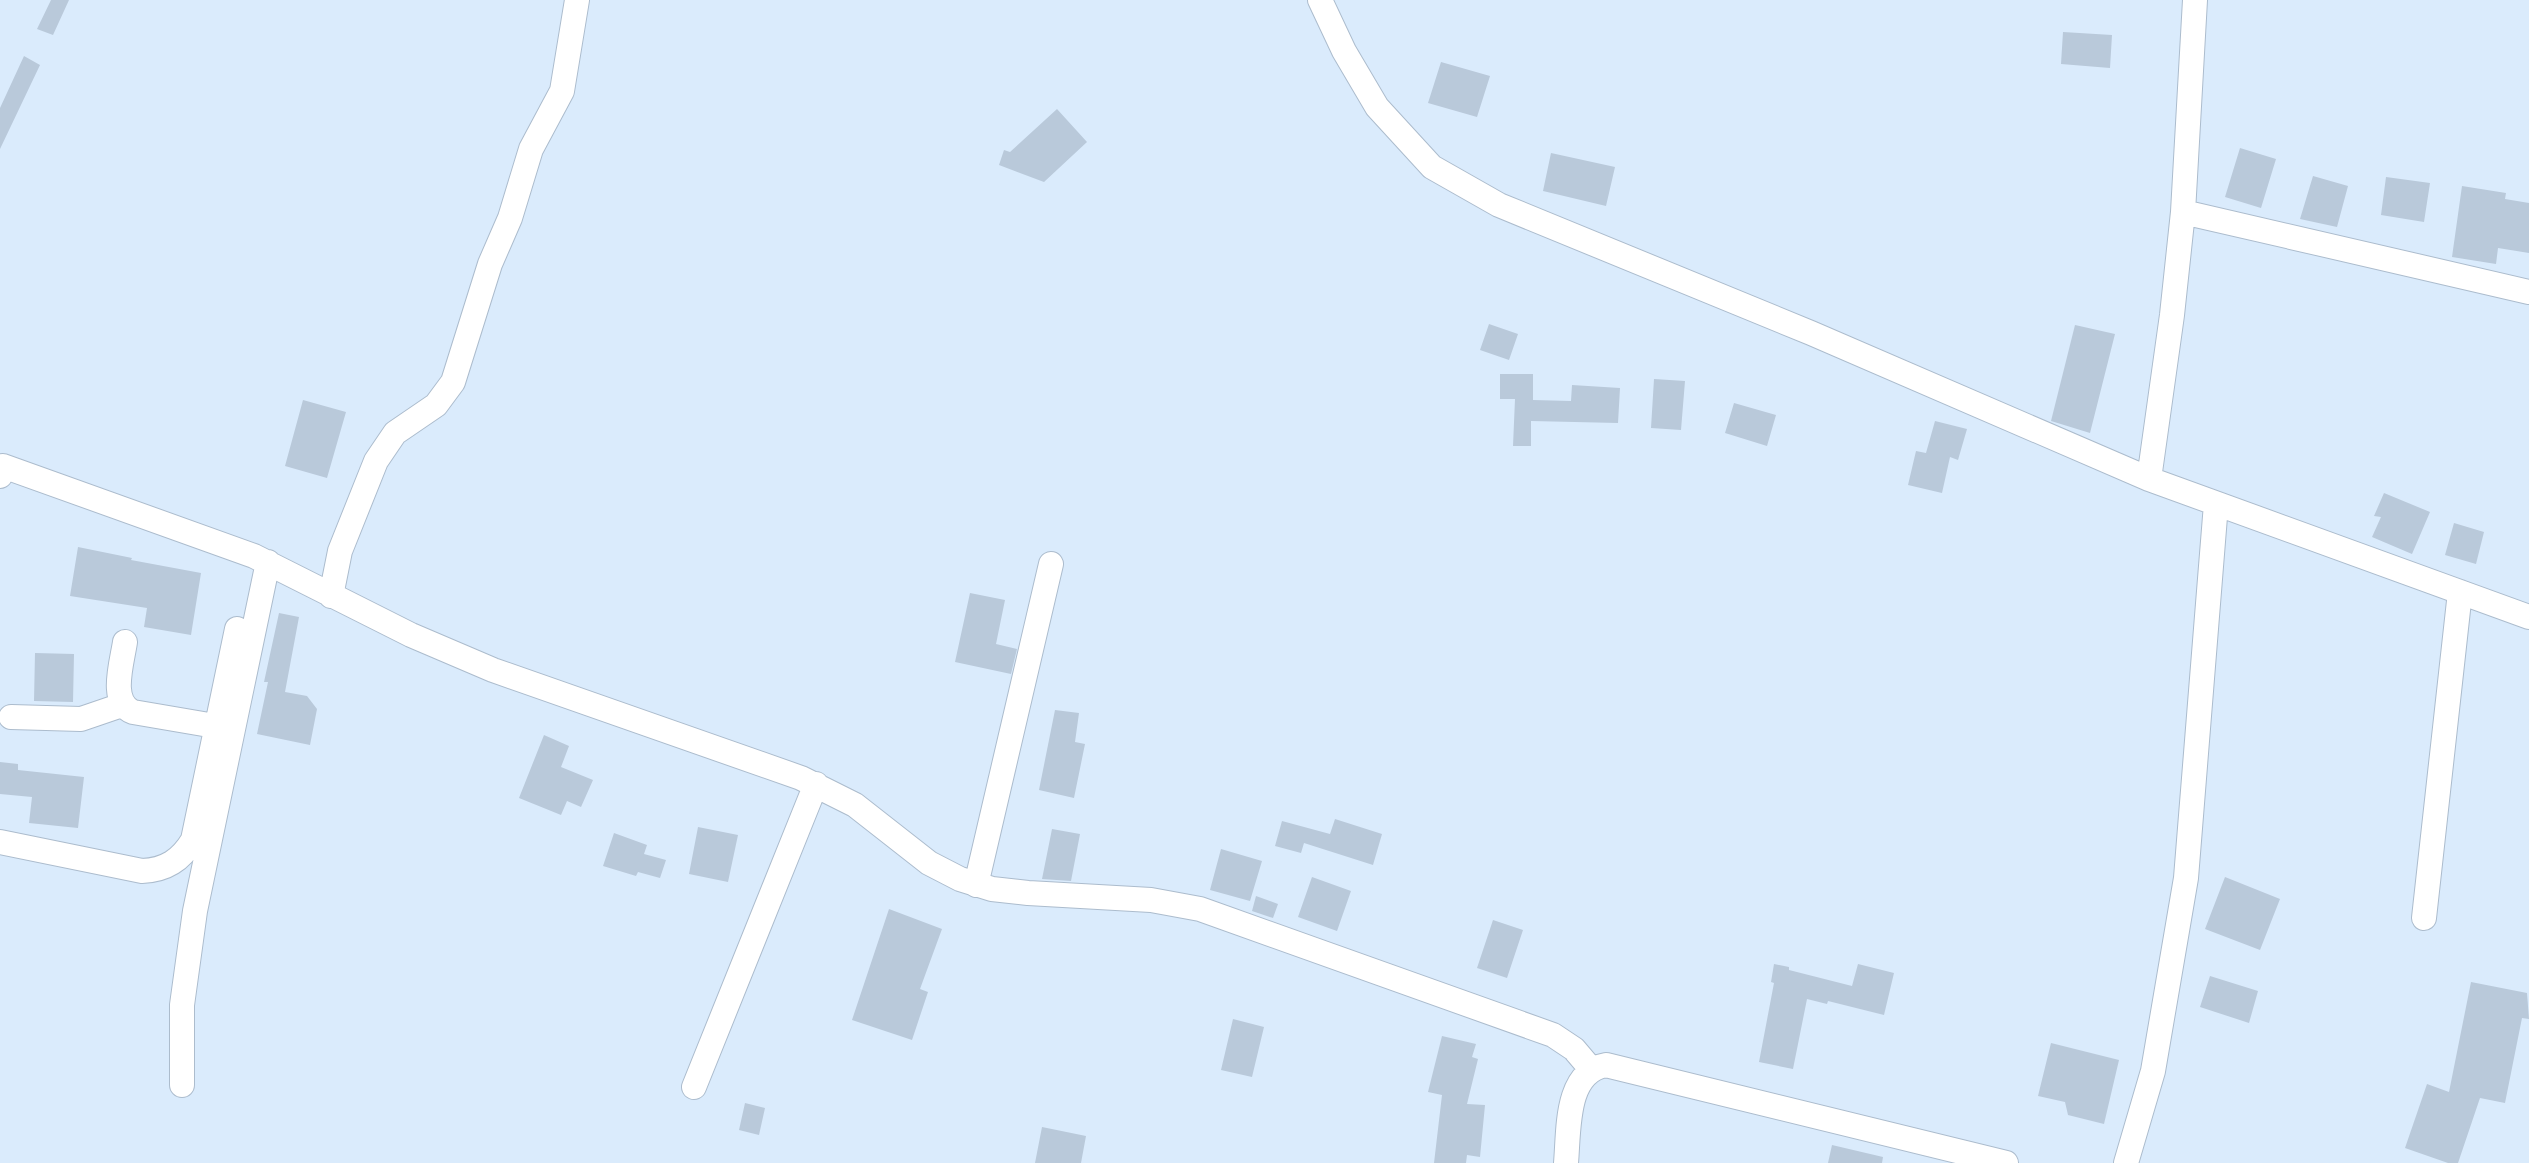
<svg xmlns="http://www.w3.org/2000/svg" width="2529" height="1163" viewBox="0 0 2529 1163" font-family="'Playfair Display',serif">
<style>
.building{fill:#b9c9da}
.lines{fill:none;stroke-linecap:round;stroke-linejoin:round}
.minor-casing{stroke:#acbccd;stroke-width:26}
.minor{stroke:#fff;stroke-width:24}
</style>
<rect width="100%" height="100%" fill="#daebfc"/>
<!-- building -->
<path class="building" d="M 51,0 L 69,0 L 53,35 L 37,29 Z
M 2063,32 L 2112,35 L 2110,68 L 2061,64 Z
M 24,56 L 40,65 L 0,149 L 0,108 Z
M 1441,62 L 1490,76 L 1477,117 L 1428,103 Z
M 1057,109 L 1087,142 L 1044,182 L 999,165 L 1004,150 L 1010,152 Z
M 2240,148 L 2276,159 L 2261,208 L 2225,197 Z
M 1551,153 L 1615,167 L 1606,206 L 1543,191 Z
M 2313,176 L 2348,186 L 2337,227 L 2300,219 Z
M 2386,177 L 2430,183 L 2424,222 L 2381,215 Z
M 2462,186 L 2506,193 L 2505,199 L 2529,203 L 2529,253 L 2498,248 L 2496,264 L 2452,257 Z
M 1489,324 L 1518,334 L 1509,360 L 1480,350 Z
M 2075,325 L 2115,334 L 2090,433 L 2051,421 Z
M 1500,374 L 1533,374 L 1533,400 L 1571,401 L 1572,385 L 1620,388 L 1618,423 L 1531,421 L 1531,446 L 1513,446 L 1515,399 L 1500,399 Z
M 1654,379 L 1685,381 L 1681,430 L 1651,428 Z
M 303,400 L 346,412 L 327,478 L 285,466 Z
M 1734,403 L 1776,415 L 1767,446 L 1725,433 Z
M 1935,421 L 1967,429 L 1958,460 L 1950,457 L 1942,493 L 1908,485 L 1916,451 L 1926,453 Z
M 2384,493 L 2430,512 L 2412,554 L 2372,537 L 2381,517 L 2374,516 Z
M 2454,523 L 2484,532 L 2476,564 L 2445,555 Z
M 78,547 L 132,558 L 131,560 L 201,573 L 191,635 L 144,627 L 147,608 L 70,596 Z
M 970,593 L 1005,600 L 996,644 L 1017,649 L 1011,674 L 955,662 Z
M 279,613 L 299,617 L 285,692 L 307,696 L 317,709 L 310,745 L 257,734 L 268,682 L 264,682 Z
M 35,653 L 74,654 L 73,702 L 34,701 Z
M 1055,710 L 1079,713 L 1075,742 L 1085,744 L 1074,798 L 1039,790 Z
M 544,735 L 569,746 L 561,767 L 593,780 L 581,807 L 567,801 L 561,815 L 519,798 Z
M 0,762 L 18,764 L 18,770 L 84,777 L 78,828 L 29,823 L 32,797 L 0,794 Z
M 1335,819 L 1382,834 L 1373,865 L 1304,843 L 1301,853 L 1275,846 L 1282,821 L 1330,834 Z
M 698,827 L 738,835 L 728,882 L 689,874 Z
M 1052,829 L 1080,834 L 1071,881 L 1042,879 Z
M 614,833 L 647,845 L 644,854 L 666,860 L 660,878 L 638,872 L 636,876 L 603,866 Z
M 1221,849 L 1262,861 L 1250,901 L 1210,890 Z
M 1312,877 L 1351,891 L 1337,931 L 1298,917 Z
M 2225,877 L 2280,899 L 2260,950 L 2205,929 Z
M 1256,896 L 1278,904 L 1273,918 L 1252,911 Z
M 889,909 L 942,929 L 920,989 L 928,992 L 912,1040 L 852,1020 Z
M 1493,920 L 1523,930 L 1507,978 L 1477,968 Z
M 1774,964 L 1789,967 L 1789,970 L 1852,986 L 1858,964 L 1894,973 L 1884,1015 L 1828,1001 L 1827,1004 L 1807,999 L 1793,1069 L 1759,1062 L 1774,983 L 1771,982 Z
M 2210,976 L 2258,991 L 2249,1023 L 2200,1007 Z
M 2471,982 L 2527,993 L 2529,1019 L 2522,1018 L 2505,1103 L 2480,1098 L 2458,1163 L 2448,1163 L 2405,1148 L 2427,1084 L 2449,1092 Z
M 1233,1019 L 1264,1027 L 1252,1077 L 1221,1070 Z
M 1442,1036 L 1476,1044 L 1472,1057 L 1478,1059 L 1467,1104 L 1485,1105 L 1480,1157 L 1467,1155 L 1466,1163 L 1434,1163 L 1442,1095 L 1428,1092 Z
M 2051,1043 L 2119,1060 L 2104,1124 L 2068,1115 L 2065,1102 L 2038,1096 Z
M 745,1103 L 765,1108 L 759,1135 L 739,1130 Z
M 1042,1127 L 1086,1136 L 1081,1163 L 1035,1163 Z
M 1832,1145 L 1883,1157 L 1882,1163 L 1828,1163 Z"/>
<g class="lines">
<defs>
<path id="minor" d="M 1320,0 L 1344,51 L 1377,107 L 1432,167 L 1499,205 L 1811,333 L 2149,479 L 2529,617
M 2183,212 L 2529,292
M 0,476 L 3,466 L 254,556 L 411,635 L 493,670 L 801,778 L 855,805 L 929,863 L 960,879 L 992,889 L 1028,893 L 1151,900 L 1200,909 L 1553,1035 L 1574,1049 L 1591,1069
M 2149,479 L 2172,315 L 2183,212 L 2195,0
M 331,596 L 340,551 L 376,461 L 395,433 L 436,405 L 453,382 L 490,264 L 510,218 L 531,149 L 562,91 L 577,0
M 125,642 C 122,663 109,702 133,712 L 215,726
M 11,717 L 81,719 L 122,705
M 0,842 L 142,871 C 166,870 181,860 193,840 L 237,629
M 976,885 L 1051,564
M 2424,918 L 2460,592
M 182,1085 L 182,1005 L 195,911 L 268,562
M 694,1087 L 816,784
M 1566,1163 C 1569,1130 1565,1072 1606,1065 L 2006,1163
M 2126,1163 L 2153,1071 L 2186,878 L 2216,504"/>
</defs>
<!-- minor casing -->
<use href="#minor" class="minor-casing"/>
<!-- minor -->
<use href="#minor" class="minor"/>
</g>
</svg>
